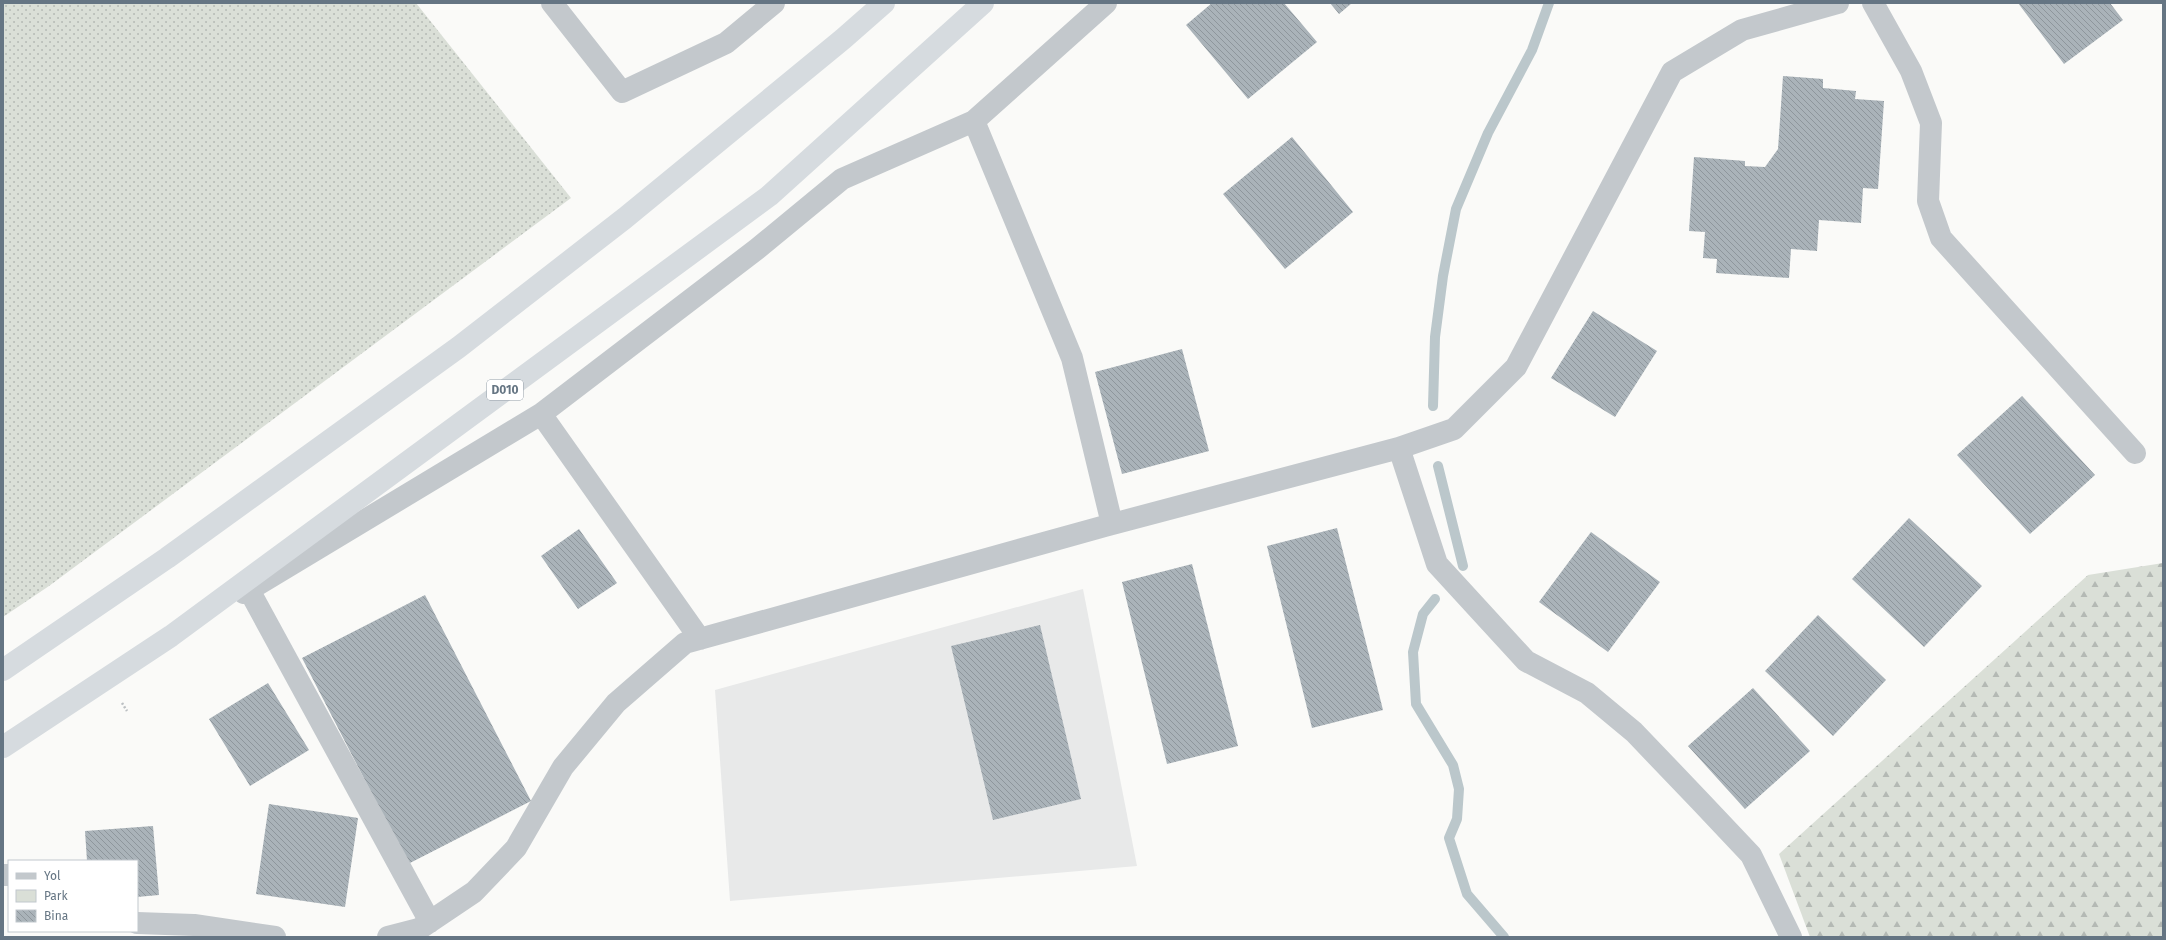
<svg xmlns="http://www.w3.org/2000/svg" width="2166" height="940" viewBox="0 0 2166 940" font-family="'Fira Sans',sans-serif">
<style>
.built{fill:#e8e9e9}
.green{fill:url(#green-dots)}
.forest{fill:url(#forest-firs)}
.lines{fill:none;stroke-linecap:round;stroke-linejoin:round}
.stream{stroke:#bbc7cb;stroke-width:10}
.building{fill:url(#building-back-hatch)}
.path{stroke:#bbbfc2;stroke-width:2.5;stroke-dasharray:2 2;stroke-linecap:butt}
.minor{stroke:#c3c8cc;stroke-width:22}
.highway{stroke:#d6dbdf;stroke-width:22}
.labels{text-anchor:middle;dominant-baseline:central;stroke-width:4;stroke-linejoin:round;paint-order:stroke}
.shield{fill:#fff;stroke:#939ea8;stroke-width:1}
.shield-label{font-size:12px;font-weight:bold;fill:#657583}
</style>
<defs>
<pattern id="green-dots" width="8" height="8" patternUnits="userSpaceOnUse"><rect width="8" height="8" fill="#dadfd7"/><path d="M2 2h.1M6 6h.1" fill="none" stroke="#b4b9b4" stroke-width="1.8" stroke-linecap="round"/></pattern>
<pattern id="forest-firs" width="22" height="20" patternUnits="userSpaceOnUse"><rect width="22" height="20" fill="#dadfd7"/><path d="M5 1l3.5 6h-7zM16 11l3.5 6h-7z" fill="#b4b9b4"/></pattern>
<pattern id="building-back-hatch" width="6" height="6" patternUnits="userSpaceOnUse"><rect width="6" height="6" fill="#aab3b9"/><path d="M-1 5l2 2M0 0l6 6M5-1l2 2" fill="none" stroke="#8e969c"/></pattern>
</defs>
<rect width="100%" height="100%" fill="#fafaf8"/>
<!-- built -->
<path class="built" d="M 1083,589 L 1137,866 L 730,901 L 715,690 Z"/>
<!-- green -->
<path class="green" d="M 3,3 L 416,3 L 571,198 L 49,586 L 3,617 Z"/>
<!-- forest -->
<path class="forest" d="M 2163,563 L 2163,937 L 1810,937 L 1779,854 L 2088,575 Z"/>
<g class="lines">
<!-- stream -->
<path class="stream" d="M 1433,406 L 1435,337 L 1443,276 L 1456,209 L 1488,133 L 1532,50 L 1549,3
M 1438,466 L 1463,566
M 1435,599 L 1423,614 L 1413,652 L 1416,704 L 1453,765 L 1459,789 L 1457,819 L 1449,838 L 1467,894 L 1504,937"/>
</g>
<!-- building -->
<path class="building" d="M 1212,3 L 1284,3 L 1317,42 L 1248,99 L 1186,25 Z
M 1330,3 L 1352,3 L 1339,14 Z
M 2018,3 L 2110,3 L 2123,20 L 2064,64 Z
M 1783,76 L 1823,79 L 1823,88 L 1856,91 L 1855,99 L 1884,101 L 1878,189 L 1863,188 L 1861,223 L 1819,220 L 1817,251 L 1791,249 L 1789,278 L 1716,273 L 1717,259 L 1703,258 L 1705,232 L 1689,231 L 1694,157 L 1745,161 L 1745,166 L 1765,167 L 1778,149 Z
M 1292,137 L 1353,212 L 1285,269 L 1223,194 Z
M 1593,311 L 1657,351 L 1615,417 L 1551,378 Z
M 1182,349 L 1209,451 L 1122,474 L 1095,372 Z
M 2022,396 L 2095,475 L 2030,534 L 1957,455 Z
M 1909,518 L 1982,586 L 1924,647 L 1852,579 Z
M 1337,528 L 1383,710 L 1312,728 L 1267,546 Z
M 579,529 L 617,583 L 578,609 L 541,556 Z
M 1591,532 L 1660,582 L 1608,652 L 1539,602 Z
M 1192,564 L 1238,746 L 1167,764 L 1122,582 Z
M 425,595 L 531,801 L 408,864 L 302,658 Z
M 1818,615 L 1886,680 L 1833,736 L 1765,671 Z
M 1040,625 L 1081,799 L 993,820 L 951,646 Z
M 268,683 L 309,750 L 250,786 L 209,719 Z
M 1753,688 L 1810,751 L 1745,809 L 1688,746 Z
M 269,804 L 358,818 L 345,907 L 256,894 Z
M 153,826 L 159,895 L 137,897 L 137,861 L 87,861 L 85,831 Z"/>
<g class="lines">
<!-- path -->
<path class="path" d="M 122,703 L 127,711"/>
<!-- minor -->
<path class="minor" d="M 552,3 L 622,92 L 726,43 L 774,3
M 1873,3 L 1911,71 L 1931,123 L 1928,201 L 1941,238 L 2135,453
M 974,121 L 1072,358 L 1112,524
M 541,414 L 700,639
M 1399,448 L 1437,564 L 1526,661 L 1587,693 L 1634,732 L 1700,801 L 1751,855 L 1791,937
M 249,590 L 430,922
M 244,593 L 541,414 L 757,249 L 842,179 L 974,121 L 1106,3
M 3,875 L 9,875
M 137,923 L 194,925 L 275,937
M 388,937 L 419,929 L 474,892 L 516,848 L 563,767 L 616,703 L 685,643 L 1105,526 L 1399,448 L 1454,429 L 1516,367 L 1672,72 L 1742,30 L 1838,3"/>
<!-- highway -->
<path class="highway" d="M 3,670 L 167,558 L 459,347 L 625,218 L 843,39 L 884,3
M 3,747 L 171,636 L 769,196 L 983,3"/>
</g>
<g class="labels">
<!-- shield labels -->
<rect class="shield" x="487" y="380" width="36" height="20" rx="3"/>
<g class="shield-label">
<text x="505" y="390">D010</text>
</g>
</g>
<!-- border -->
<rect width="2166" height="940" fill="none" stroke="#657583" stroke-width="8"/>
<!-- legend -->
<rect x="8" y="860" width="130" height="72" fill="#ffffff" stroke="#c1c8cd"/>
<rect x="16" y="873" width="20" height="6" fill="#c3c8cc" stroke="#c1c8cd"/>
<text x="44" y="880" font-size="12" fill="#657583">Yol</text>
<rect x="16" y="890" width="20" height="12" fill="#dadfd7" stroke="#c1c8cd"/>
<text x="44" y="900" font-size="12" fill="#657583">Park</text>
<rect x="16" y="910" width="20" height="12" fill="url(#building-back-hatch)" stroke="#c1c8cd"/>
<text x="44" y="920" font-size="12" fill="#657583">Bina</text>
</svg>
